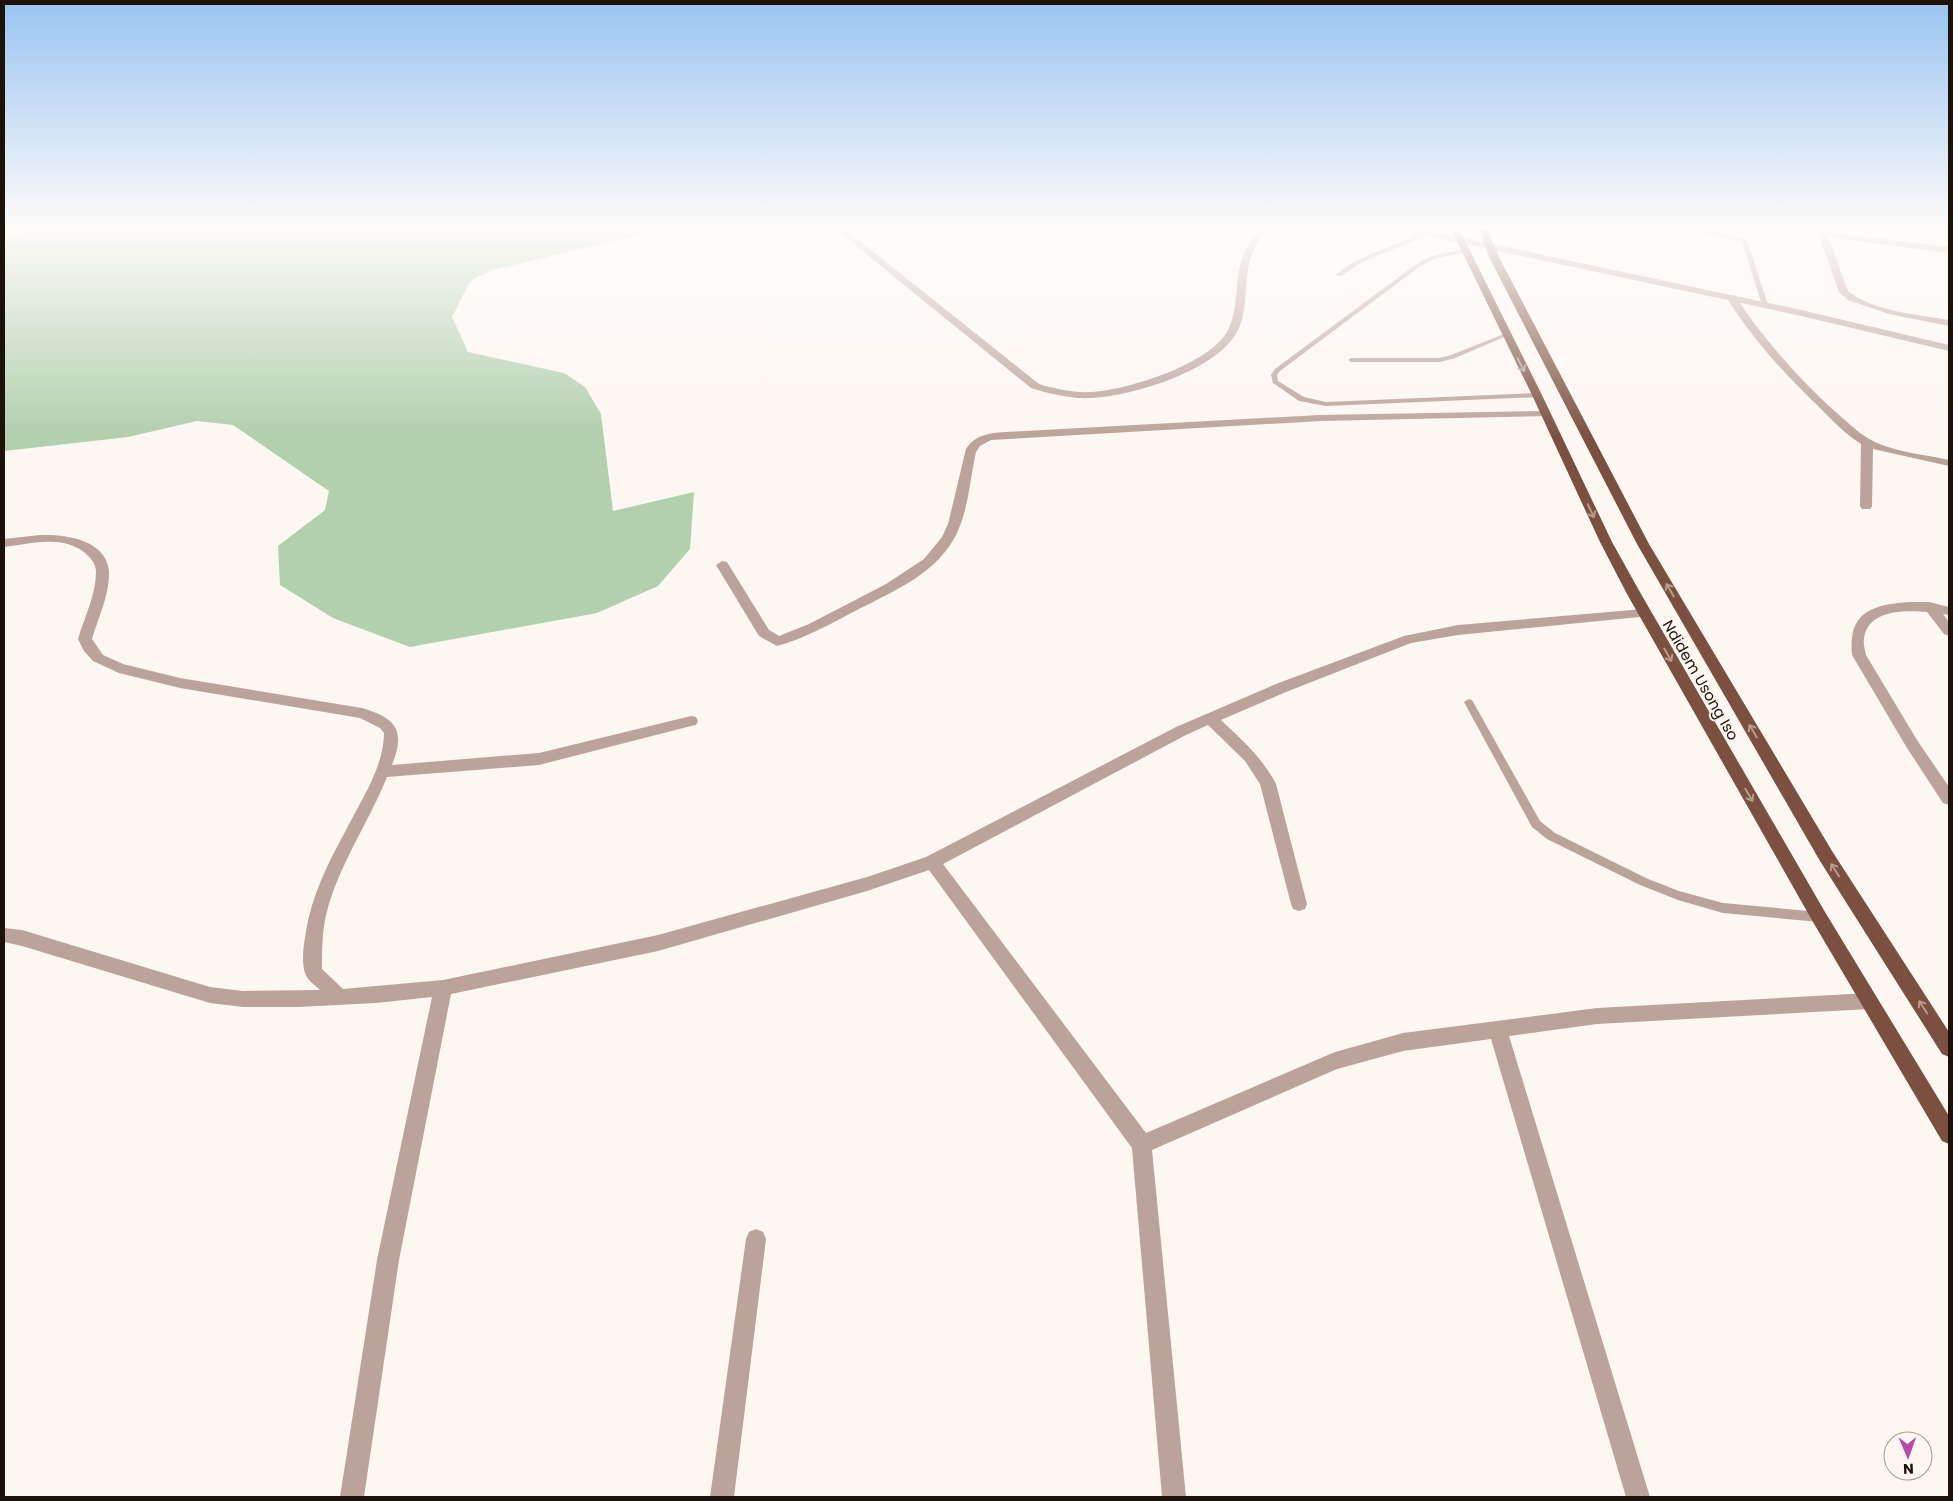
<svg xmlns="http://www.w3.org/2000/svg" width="1953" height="1501" viewBox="0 0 1953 1501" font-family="Poppins,sans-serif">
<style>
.green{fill:#b2cfae}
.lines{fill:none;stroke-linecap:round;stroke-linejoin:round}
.service{fill:#bba39b;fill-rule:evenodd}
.minor{fill:#bba39b;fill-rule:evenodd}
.tertiary{fill:#bba39b;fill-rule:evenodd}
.trunk{fill:#7b5040;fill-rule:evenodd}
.oneway{stroke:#b69b90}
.labels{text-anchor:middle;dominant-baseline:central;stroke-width:4;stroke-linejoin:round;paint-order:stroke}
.street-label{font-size:15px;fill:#1c120a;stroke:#fdf7f2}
</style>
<rect width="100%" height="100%" fill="#fdf7f2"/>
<!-- green -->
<path class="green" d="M 37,227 L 599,227 L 598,232 L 660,230 L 492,270 L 470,281 L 452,317 L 468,352 L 564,373 L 585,387 L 601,414 L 613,511 L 694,492 L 690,549 L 658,586 L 597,613 L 410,647 L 333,618 L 280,585 L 278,546 L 325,510 L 329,491 L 233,425 L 197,421 L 128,437 L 4,451 L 4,240 Z"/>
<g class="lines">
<!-- service -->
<path class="service" d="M 1672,227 C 1689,225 1731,233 1747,240 L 1768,305 L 1767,306 L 1762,305 L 1742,242 Z
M 1422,231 L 1427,232 L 1414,241 L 1364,261 L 1341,276 L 1336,275 C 1360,253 1395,249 1422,231 Z
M 1465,249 L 1467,250 L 1467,252 L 1436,258 L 1419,267 L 1280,371 L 1277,375 L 1278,381 L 1304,397 L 1326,402 L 1537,393 L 1541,395 L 1540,397 L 1326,406 L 1299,401 L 1273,383 L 1271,375 L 1275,369 L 1415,265 L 1432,256 Z
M 1504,334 L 1509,335 L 1455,358 L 1440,362 L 1351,362 L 1348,360 L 1351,358 L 1440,358 L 1451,355 Z
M 1469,699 L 1472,700 L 1540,821 L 1555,833 L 1648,879 L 1679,891 L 1723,903 L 1819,912 L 1823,914 L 1825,917 L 1823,920 L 1819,922 L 1723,913 L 1678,900 L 1640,885 L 1547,839 L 1532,827 L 1464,702 Z"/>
<!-- minor -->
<path class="minor" d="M 833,227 L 842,227 L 1039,384 C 1056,389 1074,393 1092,392 C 1127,390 1211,364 1228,330 C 1238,311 1235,287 1240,266 C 1243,251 1252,239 1262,227 L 1270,227 C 1264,235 1257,242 1253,252 C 1242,276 1250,306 1238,330 C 1219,370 1133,396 1091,398 C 1071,399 1050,394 1031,388 Z
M 1397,227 L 1411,227 L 1463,240 L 1459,243 Z
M 1816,227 L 1824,227 L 1826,232 L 1949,247 L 1949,253 L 1828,237 L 1848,291 C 1875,312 1916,314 1949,320 L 1949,326 L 1889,314 L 1848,300 L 1839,292 Z
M 1732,295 L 1735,296 C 1769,347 1812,394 1860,433 C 1885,452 1919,453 1949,460 L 1949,466 L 1873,449 L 1872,506 L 1870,509 L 1862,509 L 1860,506 L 1861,444 C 1845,434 1832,420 1818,406 C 1784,373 1752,339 1727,298 Z
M 1545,411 L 1549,412 L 1550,414 L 1549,416 L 1320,421 L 991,440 L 980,446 L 976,452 C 970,478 969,507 957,533 C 938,573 894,591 857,610 C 830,624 806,638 777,646 L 759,636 L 716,565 L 722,561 L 727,562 L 769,630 L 779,636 L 809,624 L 886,584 L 924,559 L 942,537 L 948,524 L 966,449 C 975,435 989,433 1005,432 L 1320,415 Z
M 40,535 C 64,534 106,539 109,571 C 110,594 98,618 92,639 L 103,655 L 123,664 L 180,678 L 362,708 C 396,718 406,730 392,765 L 539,753 L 691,716 L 696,717 L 698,721 L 696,725 L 691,726 L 539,765 L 387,777 C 368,824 338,866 326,915 C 322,933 322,951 322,969 L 343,989 L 443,980 L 658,935 L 867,877 L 926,857 L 1176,727 L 1276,684 L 1404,636 L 1458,625 L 1644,609 L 1649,610 L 1651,613 L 1649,616 L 1458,635 L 1411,643 L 1286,692 L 1221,720 C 1242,740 1262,757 1276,784 L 1307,904 L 1305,909 L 1299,911 L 1293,909 L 1291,904 L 1260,784 L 1245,761 L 1208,725 L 1186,735 L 943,864 L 1146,1133 L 1335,1052 L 1403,1033 L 1597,1008 L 1869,993 L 1875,995 L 1878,1001 L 1875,1007 L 1869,1009 L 1597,1024 L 1509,1036 L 1650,1497 L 1626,1497 L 1491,1039 L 1403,1051 L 1337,1069 L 1152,1150 L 1186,1497 L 1162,1497 L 1132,1148 L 929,870 L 867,891 L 658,951 L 451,994 L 399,1260 L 364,1497 L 340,1497 L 377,1260 L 432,997 L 376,1003 L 298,1007 L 243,1007 L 210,1003 L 22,946 L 4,942 L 4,928 L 22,930 L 210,987 L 243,991 L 320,990 C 315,985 307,980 305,973 C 301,961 304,943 306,931 C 312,895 328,863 345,832 C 360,802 384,767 384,733 L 380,728 L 360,718 L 180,688 L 119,673 L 93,661 L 84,651 L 78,639 C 84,618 96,595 96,572 C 96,564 91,558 85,553 C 63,534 29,544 4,547 L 4,539 Z
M 1909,602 L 1929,602 L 1949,607 L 1949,615 L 1943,614 L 1949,622 L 1949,636 L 1944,634 L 1927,612 C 1904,610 1867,610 1864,639 C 1863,644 1865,650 1866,655 L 1917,740 L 1949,787 L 1949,805 L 1943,803 L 1907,748 L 1852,655 C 1848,612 1871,605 1909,602 Z
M 756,1229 L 763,1232 L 766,1239 L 734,1497 L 710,1497 L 746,1239 L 749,1232 Z"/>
<!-- tertiary -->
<path class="tertiary" d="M 1459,237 L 1797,309 L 1949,345 L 1949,351 L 1797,315 L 1456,242 L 1456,238 Z"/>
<!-- trunk -->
<path class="trunk" d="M 1450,227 L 1458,227 L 1542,395 L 1612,542 L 1641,594 L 1825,912 L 1949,1116 L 1949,1144 L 1942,1141 L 1813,922 L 1627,594 L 1600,542 L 1532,395 Z
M 1478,227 L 1486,227 L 1500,259 L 1649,544 L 1832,851 L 1949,1032 L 1949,1057 L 1942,1054 L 1820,861 L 1637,544 L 1490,259 Z"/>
</g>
<!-- one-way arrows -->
<defs><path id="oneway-shaft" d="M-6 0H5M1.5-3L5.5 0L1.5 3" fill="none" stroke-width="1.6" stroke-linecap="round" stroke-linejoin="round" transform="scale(1.25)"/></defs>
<g class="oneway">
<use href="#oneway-shaft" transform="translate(1521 365) rotate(63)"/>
<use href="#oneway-shaft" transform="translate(1591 511) rotate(65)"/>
<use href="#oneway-shaft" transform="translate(1670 590) rotate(-120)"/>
<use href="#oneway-shaft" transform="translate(1668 655) rotate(60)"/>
<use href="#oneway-shaft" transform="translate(1753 731) rotate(-120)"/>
<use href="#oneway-shaft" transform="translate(1749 795) rotate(60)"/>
<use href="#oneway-shaft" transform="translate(1835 870) rotate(-123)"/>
<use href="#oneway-shaft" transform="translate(1923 1007) rotate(-123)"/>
</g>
<!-- sky -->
<linearGradient id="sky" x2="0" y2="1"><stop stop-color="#99c4f1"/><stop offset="0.52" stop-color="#fefbf9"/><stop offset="1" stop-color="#fefbf9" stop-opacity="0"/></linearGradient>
<rect width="1953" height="437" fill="url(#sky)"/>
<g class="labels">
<!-- street labels -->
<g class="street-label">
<text transform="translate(1701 680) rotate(60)">Ndidem Usong Iso</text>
</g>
</g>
<!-- border -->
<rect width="1953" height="1501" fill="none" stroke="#1c120a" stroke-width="10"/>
<!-- north arrow -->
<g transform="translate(1908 1456) rotate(178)"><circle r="24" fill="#fdf7f2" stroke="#a39b95"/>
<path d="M0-4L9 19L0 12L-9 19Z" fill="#b94ba9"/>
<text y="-8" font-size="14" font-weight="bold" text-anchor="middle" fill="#1c120a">N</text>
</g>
</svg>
